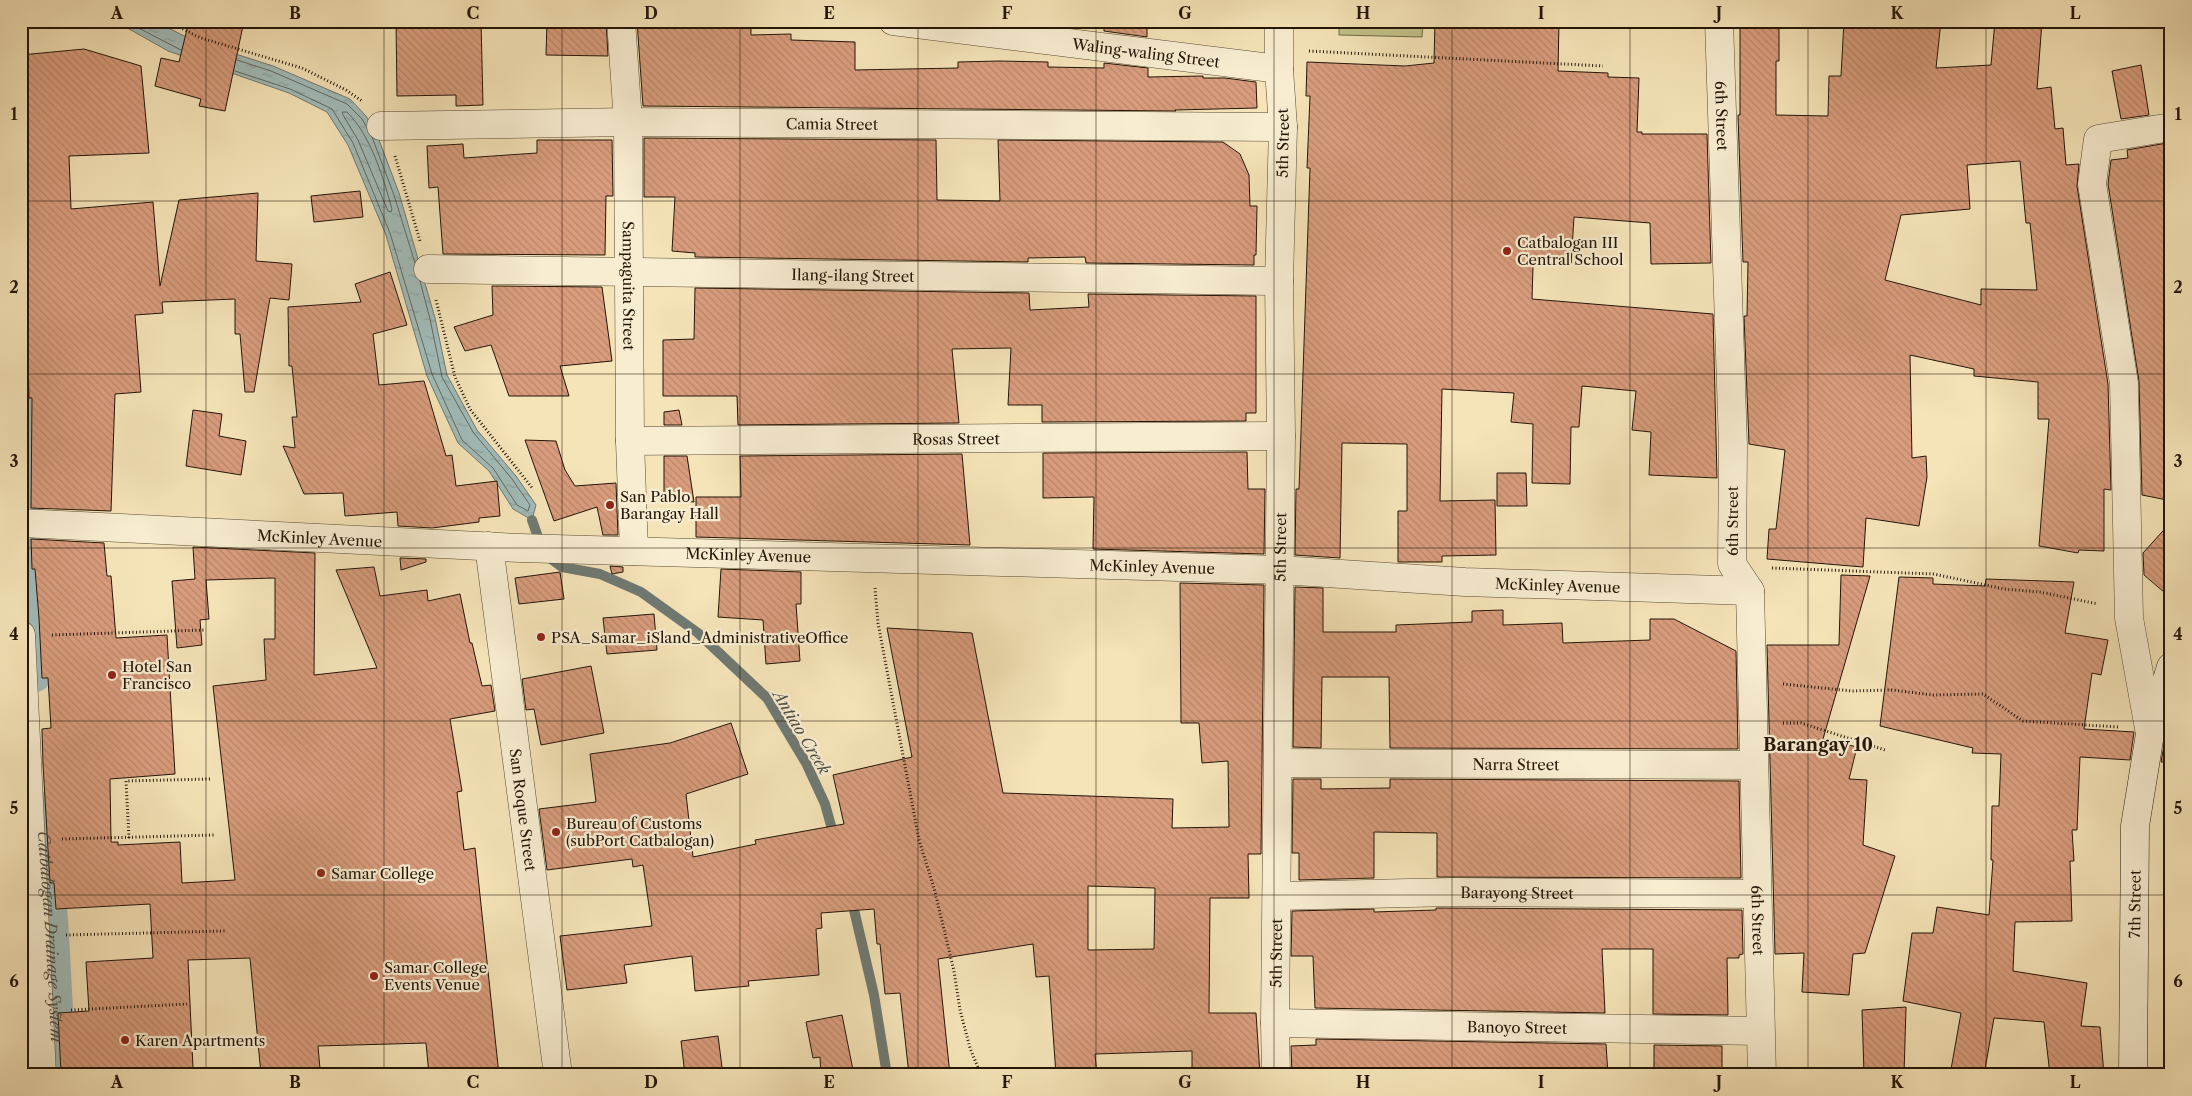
<svg xmlns="http://www.w3.org/2000/svg" width="2192" height="1096" viewBox="0 0 2192 1096" font-family="'Libre Caslon Text',serif">
<style>
.green{fill:#c2c28a;stroke:#726c48}
.water{fill:url(#water-ripples);stroke:#6f7972}
.lines{fill:none;stroke-linecap:round;stroke-linejoin:round}
.shore{stroke:#626860;stroke-width:1}
.stream{stroke:#6f7972;stroke-width:10}
.canal{stroke:#a1bcba;stroke-width:35}
.building{fill:url(#building-back-hatch);stroke:#231507;fill-rule:evenodd}
.street-casing{stroke:#584933;stroke-width:29}
.secondary-casing{stroke:#231507;stroke-width:29}
.path{stroke:#231507;stroke-width:3;stroke-dasharray:1 2.5;stroke-linecap:butt}
.street{stroke:#f8edd1;stroke-width:28}
.secondary{stroke:#f8edd1;stroke-width:28}
.grid{fill:none;stroke:#231507;stroke-width:1;stroke-opacity:0.55}
.poi-dot{fill:#8f2418;stroke:#f8edd1;stroke-width:2}
.labels{text-anchor:middle;dominant-baseline:central;stroke-width:4.5;stroke-linejoin:round;paint-order:stroke}
.street-label{font-size:15px;fill:#231507;stroke:#f8edd1}
.poi-label{font-size:15px;fill:#231507;stroke:#f8edd1;text-anchor:start}
.water-label{font-size:16px;font-style:italic;fill:#4f4f46;stroke:#f8edd1}
.quarter-label{font-size:18px;font-weight:bold;fill:#231507;stroke:#f8edd1}
.neatline{fill:none;stroke:#231507;stroke-width:2}
.grid-label{font-size:16px;text-anchor:middle;font-weight:bold;fill:#231507}
</style>
<defs>
<pattern id="water-ripples" width="26" height="14" patternUnits="userSpaceOnUse" patternTransform="scale(1.25)"><rect width="26" height="14" fill="#a1bcba"/><path d="M2 4q2-2 4 0t4 0M15 11q2-2 4 0t4 0" fill="none" stroke="#8aa19e"/></pattern>
<pattern id="building-back-hatch" width="6" height="6" patternUnits="userSpaceOnUse" patternTransform="scale(1.25)"><rect width="6" height="6" fill="#d99d7d"/><path d="M-1 5l2 2M0 0l6 6M5-1l2 2" fill="none" stroke="#ba866b"/></pattern>
</defs>
<rect width="100%" height="100%" fill="#f5e4b8"/>
<filter id="stains"><feTurbulence type="fractalNoise" baseFrequency=".004" numOctaves="4"/><feColorMatrix values="0 0 0 0 .2 0 0 0 0 .09 0 0 0 0 .02 0 0 0 .5 -.17"/></filter>
<radialGradient id="worn" r=".72"><stop offset=".6" stop-color="#630" stop-opacity="0"/><stop offset="1" stop-color="#630" stop-opacity=".3"/></radialGradient>
<!-- green -->
<path class="green" d="M 1339,21 L 1423,21 L 1422,37 L 1339,35 Z"/>
<!-- water -->
<path class="water" d="M 115,21 L 155,21 L 192,40 L 273,66 L 350,99 L 366,116 L 379,140 L 399,193 L 435,318 L 447,375 L 477,430 L 516,476 L 536,505 L 532,520 L 513,509 L 489,471 L 458,443 L 427,376 L 386,235 L 348,145 L 327,112 L 289,93 L 168,51 Z"/>
<g class="lines">
<!-- shore -->
<path class="shore" d="M 125,21 L 181,50
M 237,60 L 271,71 L 347,104 L 362,119 L 366,126
M 235,71 L 290,89 L 332,109 L 353,143 L 390,233 L 432,374 L 462,440 L 493,468 L 517,505 L 528,511 L 530,505 L 512,479 L 473,432 L 442,377 L 430,319 L 420,281
M 343,112 L 347,112 C 371,136 383,177 392,209 L 391,212 L 388,211 L 358,140 L 343,115 Z
M 372,137 L 394,195 L 415,263"/>
<!-- stream -->
<path class="stream" d="M 532,520 L 544,554 L 562,567 L 600,574 L 641,592 L 698,633 L 767,698 L 806,763 L 825,804 L 835,840
M 851,897 L 874,995 L 887,1075"/>
<!-- canal -->
<g class="canal">
<path d="M 21,409 L 34,675"/>
<path id="s1" d="M 42,809 L 51,926 L 59,1075"/>
</g>
</g>
<!-- building -->
<path class="building" d="M 189,21 L 244,21 L 225,111 L 199,106 L 201,99 L 155,86 L 161,58 L 179,62 Z
M 396,21 L 481,21 L 483,105 L 456,106 L 456,95 L 397,96 Z
M 547,21 L 606,21 L 608,56 L 546,55 Z
M 637,21 L 673,21 L 673,24 L 751,28 L 751,35 L 791,34 L 791,40 L 855,42 L 855,70 L 958,68 L 958,62 L 999,61 L 1048,62 L 1048,67 L 1104,68 L 1104,63 L 1148,68 L 1148,77 L 1203,76 L 1203,78 L 1225,78 L 1256,82 L 1257,108 L 1175,110 L 1176,111 L 643,106 Z
M 1104,21 L 1147,21 L 1147,37 L 1104,31 Z
M 1435,21 L 1559,21 L 1558,71 L 1608,73 L 1608,77 L 1639,78 L 1637,132 L 1642,132 L 1642,134 L 1707,134 L 1711,263 L 1651,264 L 1650,223 L 1574,217 L 1571,265 L 1533,266 L 1532,299 L 1713,314 L 1717,478 L 1649,475 L 1651,432 L 1632,430 L 1636,391 L 1582,386 L 1579,427 L 1571,427 L 1570,484 L 1532,483 L 1533,424 L 1511,422 L 1514,393 L 1442,389 L 1440,501 L 1495,500 L 1496,555 L 1442,556 L 1442,562 L 1398,562 L 1398,511 L 1407,511 L 1407,444 L 1342,443 L 1340,558 L 1295,555 L 1296,489 L 1299,489 L 1300,461 L 1310,168 L 1307,168 L 1310,96 L 1306,96 L 1307,62 L 1405,66 L 1434,63 Z
M 1844,21 L 1941,21 L 1936,68 L 1991,65 L 1995,21 L 2042,21 L 2037,89 L 2051,87 L 2055,129 L 2063,128 L 2066,165 L 2079,164 L 2077,186 L 2108,384 L 2111,490 L 2104,489 L 2104,551 L 2079,550 L 2078,553 L 2039,546 L 2049,419 L 2038,419 L 2038,382 L 1974,376 L 1974,369 L 1910,355 L 1912,458 L 1926,456 L 1927,477 L 1919,526 L 1866,518 L 1863,567 L 1767,559 L 1769,529 L 1776,529 L 1785,450 L 1749,444 L 1744,316 L 1747,316 L 1748,262 L 1743,262 L 1738,115 L 1740,115 L 1740,25 L 1779,26 L 1779,61 L 1776,61 L 1776,115 L 1828,116 L 1829,76 L 1841,76 ZM 2020,161 L 2026,223 L 2030,223 L 2037,290 L 1981,289 L 1981,305 L 1885,280 L 1901,215 L 1970,209 L 1967,165 Z
M 84,49 L 141,66 L 149,153 L 69,156 L 71,209 L 153,202 L 160,286 L 179,200 L 258,193 L 256,261 L 292,264 L 289,300 L 270,298 L 254,392 L 245,392 L 240,334 L 235,334 L 235,299 L 162,302 L 163,313 L 135,315 L 141,392 L 115,394 L 111,511 L 31,508 L 32,398 L 29,398 L 27,312 L 25,312 L 23,263 L 21,263 L 21,55 Z
M 2141,65 L 2149,115 L 2121,119 L 2112,71 Z
M 644,138 L 936,140 L 937,200 L 1000,201 L 998,140 L 1223,142 L 1240,154 L 1249,175 L 1250,206 L 1257,206 L 1256,255 L 1254,255 L 1254,265 L 1086,263 L 1085,257 L 1028,258 L 1028,262 L 695,257 L 695,253 L 672,251 L 675,197 L 644,197 Z
M 537,140 L 612,140 L 613,196 L 606,196 L 605,255 L 443,254 L 438,187 L 429,188 L 427,146 L 463,144 L 464,158 L 537,153 Z
M 2167,143 L 2171,155 L 2169,452 L 2171,452 L 2171,479 L 2167,500 L 2142,495 L 2139,381 L 2108,184 L 2111,160 L 2128,158 L 2127,150 Z
M 360,191 L 363,217 L 314,222 L 311,196 Z
M 390,272 L 407,325 L 373,334 L 379,385 L 424,381 L 446,456 L 452,455 L 456,486 L 497,481 L 500,516 L 479,518 L 479,522 L 432,528 L 398,526 L 397,512 L 345,516 L 343,493 L 304,494 L 283,446 L 295,448 L 292,417 L 297,417 L 292,366 L 289,366 L 288,307 L 361,302 L 355,284 Z
M 492,286 L 602,287 L 612,361 L 560,366 L 569,396 L 509,396 L 491,345 L 465,351 L 454,327 L 493,315 Z
M 695,288 L 1029,293 L 1030,310 L 1089,307 L 1088,294 L 1256,296 L 1256,413 L 1246,413 L 1246,421 L 1042,422 L 1042,405 L 1008,405 L 1011,348 L 952,349 L 959,423 L 738,425 L 737,396 L 663,396 L 663,340 L 694,339 Z
M 193,410 L 222,414 L 219,436 L 246,441 L 241,475 L 186,466 Z
M 679,410 L 682,425 L 664,425 L 664,412 Z
M 525,440 L 556,441 L 565,470 L 575,486 L 616,483 L 618,535 L 603,535 L 597,507 L 554,521 Z
M 1247,452 L 1248,489 L 1265,489 L 1264,554 L 1093,549 L 1094,497 L 1043,498 L 1043,453 Z
M 962,454 L 970,545 L 696,537 L 696,497 L 741,497 L 740,456 Z
M 664,456 L 687,456 L 694,502 L 664,500 Z
M 1497,473 L 1526,473 L 1527,506 L 1497,506 Z
M 2171,522 L 2171,598 L 2144,575 L 2143,553 Z
M 31,539 L 104,543 L 107,576 L 111,576 L 116,638 L 167,635 L 175,774 L 110,779 L 111,842 L 118,842 L 118,845 L 180,842 L 182,883 L 235,880 L 213,686 L 266,680 L 264,639 L 275,639 L 275,578 L 206,580 L 209,619 L 200,620 L 202,645 L 177,648 L 172,581 L 195,579 L 193,547 L 315,553 L 314,675 L 377,668 L 336,570 L 374,567 L 380,596 L 427,590 L 428,601 L 460,594 L 470,643 L 472,643 L 482,686 L 491,685 L 495,711 L 450,719 L 462,791 L 457,792 L 464,850 L 475,848 L 499,1075 L 429,1075 L 426,1043 L 318,1046 L 320,1069 L 261,1074 L 250,958 L 188,960 L 193,1068 L 61,1073 L 58,1013 L 89,1011 L 86,962 L 153,958 L 150,904 L 56,909 L 54,883 L 50,883 L 43,764 L 42,729 L 51,728 L 48,678 L 42,678 L 39,618 L 35,569 L 32,569 Z
M 400,558 L 426,559 L 426,562 L 401,570 Z
M 610,566 L 623,567 L 623,572 L 612,574 Z
M 721,569 L 801,572 L 801,604 L 796,604 L 800,661 L 766,664 L 763,620 L 718,617 Z
M 560,572 L 564,599 L 519,604 L 515,578 Z
M 1841,575 L 1870,576 L 1823,739 L 1857,747 L 1849,779 L 1867,780 L 1863,845 L 1895,856 L 1865,953 L 1853,954 L 1849,995 L 1802,992 L 1804,953 L 1775,954 L 1767,645 L 1839,645 Z
M 1899,577 L 1933,578 L 1933,584 L 1985,586 L 1986,579 L 2074,582 L 2065,633 L 2108,640 L 2101,675 L 2092,673 L 2084,729 L 2134,732 L 2130,760 L 2080,757 L 2077,830 L 2072,830 L 2074,861 L 2070,861 L 2072,921 L 2015,922 L 2013,971 L 2087,983 L 2081,1026 L 2100,1027 L 2104,1075 L 2050,1075 L 2044,1022 L 1994,1018 L 1984,1075 L 1950,1075 L 1961,1013 L 1903,1001 L 1912,933 L 1933,933 L 1937,907 L 1989,915 L 1993,860 L 1991,860 L 1992,806 L 1999,806 L 2001,754 L 1972,753 L 1973,748 L 1880,726 Z
M 1180,583 L 1264,585 L 1261,854 L 1248,854 L 1249,898 L 1210,898 L 1209,1013 L 1256,1013 L 1260,1075 L 1192,1075 L 1192,1051 L 1095,1054 L 1097,1075 L 1056,1075 L 1049,976 L 1036,977 L 1033,944 L 938,959 L 950,1075 L 909,1075 L 900,993 L 885,994 L 880,944 L 877,944 L 874,909 L 821,913 L 822,928 L 816,929 L 819,975 L 748,981 L 749,986 L 695,991 L 692,956 L 624,965 L 627,983 L 567,990 L 560,936 L 652,926 L 643,865 L 633,867 L 632,859 L 547,870 L 539,809 L 596,802 L 590,754 L 670,743 L 731,723 L 748,774 L 686,794 L 693,857 L 756,844 L 755,840 L 844,824 L 833,775 L 912,757 L 887,628 L 972,633 L 1003,793 L 1173,799 L 1172,828 L 1229,827 L 1228,761 L 1202,763 L 1199,723 L 1181,723 ZM 1088,886 L 1155,888 L 1154,949 L 1088,950 Z
M 1295,587 L 1323,588 L 1323,632 L 1396,632 L 1396,625 L 1472,622 L 1472,611 L 1503,610 L 1503,625 L 1562,623 L 1563,643 L 1650,640 L 1650,619 L 1674,619 L 1736,651 L 1738,749 L 1390,748 L 1389,677 L 1322,677 L 1321,748 L 1293,747 Z
M 654,614 L 657,650 L 607,654 L 603,618 Z
M 591,666 L 604,733 L 541,745 L 534,709 L 526,710 L 522,679 Z
M 2166,734 L 2171,734 L 2171,762 L 2161,762 Z
M 1293,779 L 1321,779 L 1321,789 L 1390,788 L 1390,779 L 1739,781 L 1741,878 L 1437,877 L 1437,833 L 1374,832 L 1374,878 L 1299,880 L 1299,853 L 1292,853 Z
M 1436,908 L 1742,910 L 1743,954 L 1739,955 L 1739,958 L 1727,958 L 1728,1015 L 1653,1014 L 1653,949 L 1602,949 L 1605,1013 L 1315,1008 L 1313,956 L 1291,956 L 1292,911 L 1374,909 L 1374,912 L 1436,910 Z
M 1906,1007 L 1904,1075 L 1864,1074 L 1862,1010 Z
M 842,1015 L 854,1075 L 821,1075 L 820,1057 L 813,1058 L 806,1022 Z
M 718,1036 L 723,1075 L 685,1075 L 681,1041 Z
M 1316,1039 L 1606,1044 L 1608,1075 L 1292,1075 L 1291,1046 L 1316,1045 Z
M 1654,1045 L 1722,1046 L 1722,1075 L 1654,1075 Z"/>
<g class="lines">
<defs>
<g id="street">
<path id="s2" d="M 621,21 L 628,122 L 630,441 L 634,551"/>
<path id="s3" d="M 893,21 L 1279,69"/>
<path id="s4" d="M 1719,21 L 1733,445 L 1732,564 L 1750,591 L 1762,1075"/>
<path id="s5" d="M 381,126 L 628,122 L 1283,127"/>
<path id="s6" d="M 428,269 L 1279,281"/>
<path id="s7" d="M 630,441 L 1281,436"/>
<path id="s8" d="M 21,523 L 520,548 L 1280,570 L 1465,582 L 1750,591"/>
<path id="s9" d="M 489,546 L 558,1075"/>
<path d="M 21,635 L 42,1075"/>
<path d="M 2150,734 L 2129,618 L 2124,383 L 2092,184 L 2098,139 L 2171,127"/>
<path id="s10" d="M 1278,763 L 1753,765"/>
<path id="s11" d="M 1278,896 L 1453,892 L 1757,894"/>
<path id="s12" d="M 1275,1023 L 1760,1031"/>
<path id="s13" d="M 1276,1075 L 1275,1023 L 1281,436 L 1279,281 L 1283,127 L 1279,69 L 1279,21"/>
</g>
<g id="secondary">
<path id="s14" d="M 2133,1075 L 2135,826 L 2150,734 L 2171,667"/>
</g>
</defs>
<!-- street casing -->
<use href="#street" class="street-casing"/>
<!-- secondary casing -->
<use href="#secondary" class="secondary-casing"/>
<!-- path -->
<path class="path" d="M 167,21 L 201,38 L 302,68 L 346,90 L 362,101
M 1309,51 L 1603,66
M 395,156 L 420,241
M 436,300 L 455,377 L 470,409 L 533,489
M 1772,568 L 1934,574 L 2004,589 L 2040,592 L 2098,604
M 875,588 L 878,623 L 919,840 L 934,888 L 954,971 L 960,1010 L 970,1048 L 981,1075
M 52,635 L 204,630
M 1783,684 L 1852,691 L 1892,690 L 1933,695 L 1983,694 L 2023,721 L 2118,727
M 1783,723 L 1801,723 L 1885,750
M 129,838 L 126,781 L 210,779
M 62,839 L 214,835
M 66,935 L 225,931
M 71,1010 L 187,1004"/>
<!-- street -->
<use href="#street" class="street"/>
<!-- secondary -->
<use href="#secondary" class="secondary"/>
</g>
<!-- grid -->
<path class="grid" d="M 206,21 L 206,1075M 384,21 L 384,1075M 562,21 L 562,1075M 740,21 L 740,1075M 918,21 L 918,1075M 1096,21 L 1096,1075M 1274,21 L 1274,1075M 1452,21 L 1452,1075M 1630,21 L 1630,1075M 1808,21 L 1808,1075M 1986,21 L 1986,1075M 21,201 L 2171,201M 21,374 L 2171,374M 21,548 L 2171,548M 21,721 L 2171,721M 21,895 L 2171,895"/>
<!-- markers -->
<g class="poi-dot">
<circle cx="1507" cy="251" r="5"/>
<circle cx="610" cy="505" r="5"/>
<circle cx="541" cy="637" r="5"/>
<circle cx="112" cy="675" r="5"/>
<circle cx="556" cy="832" r="5"/>
<circle cx="321" cy="873" r="5"/>
<circle cx="374" cy="976" r="5"/>
<circle cx="125" cy="1040" r="5"/>
</g>
<g class="labels">
<!-- street labels -->
<g class="street-label">
<text stroke="none"><textPath href="#s3" startOffset="255">Waling-waling Street</textPath></text>
<text stroke="none"><textPath href="#s4" startOffset="95">6th Street</textPath></text>
<text stroke="none"><textPath href="#s5" startOffset="451">Camia Street</textPath></text>
<text stroke="none"><textPath href="#s13" startOffset="932">5th Street</textPath></text>
<text stroke="none"><textPath href="#s6" startOffset="425">Ilang-ilang Street</textPath></text>
<text stroke="none"><textPath href="#s2" startOffset="265">Sampaguita Street</textPath></text>
<text stroke="none"><textPath href="#s7" startOffset="326">Rosas Street</textPath></text>
<text transform="translate(1732 521) rotate(-90)">6th Street</text>
<text stroke="none"><textPath href="#s8" startOffset="299">McKinley Avenue</textPath></text>
<text stroke="none"><textPath href="#s13" startOffset="528">5th Street</textPath></text>
<text stroke="none"><textPath href="#s8" startOffset="728">McKinley Avenue</textPath></text>
<text stroke="none"><textPath href="#s8" startOffset="1132">McKinley Avenue</textPath></text>
<text stroke="none"><textPath href="#s8" startOffset="1538">McKinley Avenue</textPath></text>
<text stroke="none"><textPath href="#s10" startOffset="238">Narra Street</textPath></text>
<text stroke="none"><textPath href="#s9" startOffset="266">San Roque Street</textPath></text>
<text stroke="none"><textPath href="#s11" startOffset="239">Barayong Street</textPath></text>
<text stroke="none"><textPath href="#s14" startOffset="171">7th Street</textPath></text>
<text stroke="none"><textPath href="#s4" startOffset="905">6th Street</textPath></text>
<text stroke="none"><textPath href="#s13" startOffset="122">5th Street</textPath></text>
<text stroke="none"><textPath href="#s12" startOffset="242">Banoyo Street</textPath></text>
</g>
<!-- poi labels -->
<g class="poi-label">
<text x="1517" y="242">Catbalogan III<tspan x="1517" dy="17">Central School</tspan></text>
<text x="620" y="496">San Pablo<tspan x="620" dy="17">Barangay Hall</tspan></text>
<text x="551" y="637">PSA_Samar_iSland_AdministrativeOffice</text>
<text x="122" y="666">Hotel San<tspan x="122" dy="17">Francisco</tspan></text>
<text x="566" y="823">Bureau of Customs<tspan x="566" dy="17">(subPort Catbalogan)</tspan></text>
<text x="331" y="873">Samar College</text>
<text x="384" y="967">Samar College<tspan x="384" dy="17">Events Venue</tspan></text>
<text x="135" y="1040">Karen Apartments</text>
</g>
<!-- water labels -->
<g class="water-label">
<text transform="translate(802 732) rotate(59)">Antiao Creek</text>
<text stroke="none"><textPath href="#s1" startOffset="128">Catbalogan Drainage System</textPath></text>
</g>
<!-- quarter labels -->
<g class="quarter-label">
<text x="1818" y="745">Barangay 10</text>
</g>
</g>
<!-- margin -->
<rect width="2192" height="1096" fill="none" stroke="#f5e4b8" stroke-width="55"/>
<rect x="28" y="28" width="2136" height="1040" class="neatline"/>
<g class="grid-label">
<text x="117" y="19">A</text>
<text x="295" y="19">B</text>
<text x="473" y="19">C</text>
<text x="651" y="19">D</text>
<text x="829" y="19">E</text>
<text x="1007" y="19">F</text>
<text x="1185" y="19">G</text>
<text x="1363" y="19">H</text>
<text x="1541" y="19">I</text>
<text x="1719" y="19">J</text>
<text x="1897" y="19">K</text>
<text x="2075" y="19">L</text>
<text x="14" y="120">1</text>
<text x="2178" y="120">1</text>
<text x="14" y="293">2</text>
<text x="2178" y="293">2</text>
<text x="14" y="467">3</text>
<text x="2178" y="467">3</text>
<text x="14" y="640">4</text>
<text x="2178" y="640">4</text>
<text x="14" y="814">5</text>
<text x="2178" y="814">5</text>
<text x="14" y="987">6</text>
<text x="2178" y="987">6</text>
<text x="117" y="1088">A</text>
<text x="295" y="1088">B</text>
<text x="473" y="1088">C</text>
<text x="651" y="1088">D</text>
<text x="829" y="1088">E</text>
<text x="1007" y="1088">F</text>
<text x="1185" y="1088">G</text>
<text x="1363" y="1088">H</text>
<text x="1541" y="1088">I</text>
<text x="1719" y="1088">J</text>
<text x="1897" y="1088">K</text>
<text x="2075" y="1088">L</text>
</g>
<rect width="100%" height="100%" filter="url(#stains)"/>
<rect width="100%" height="100%" fill="url(#worn)"/>
</svg>
